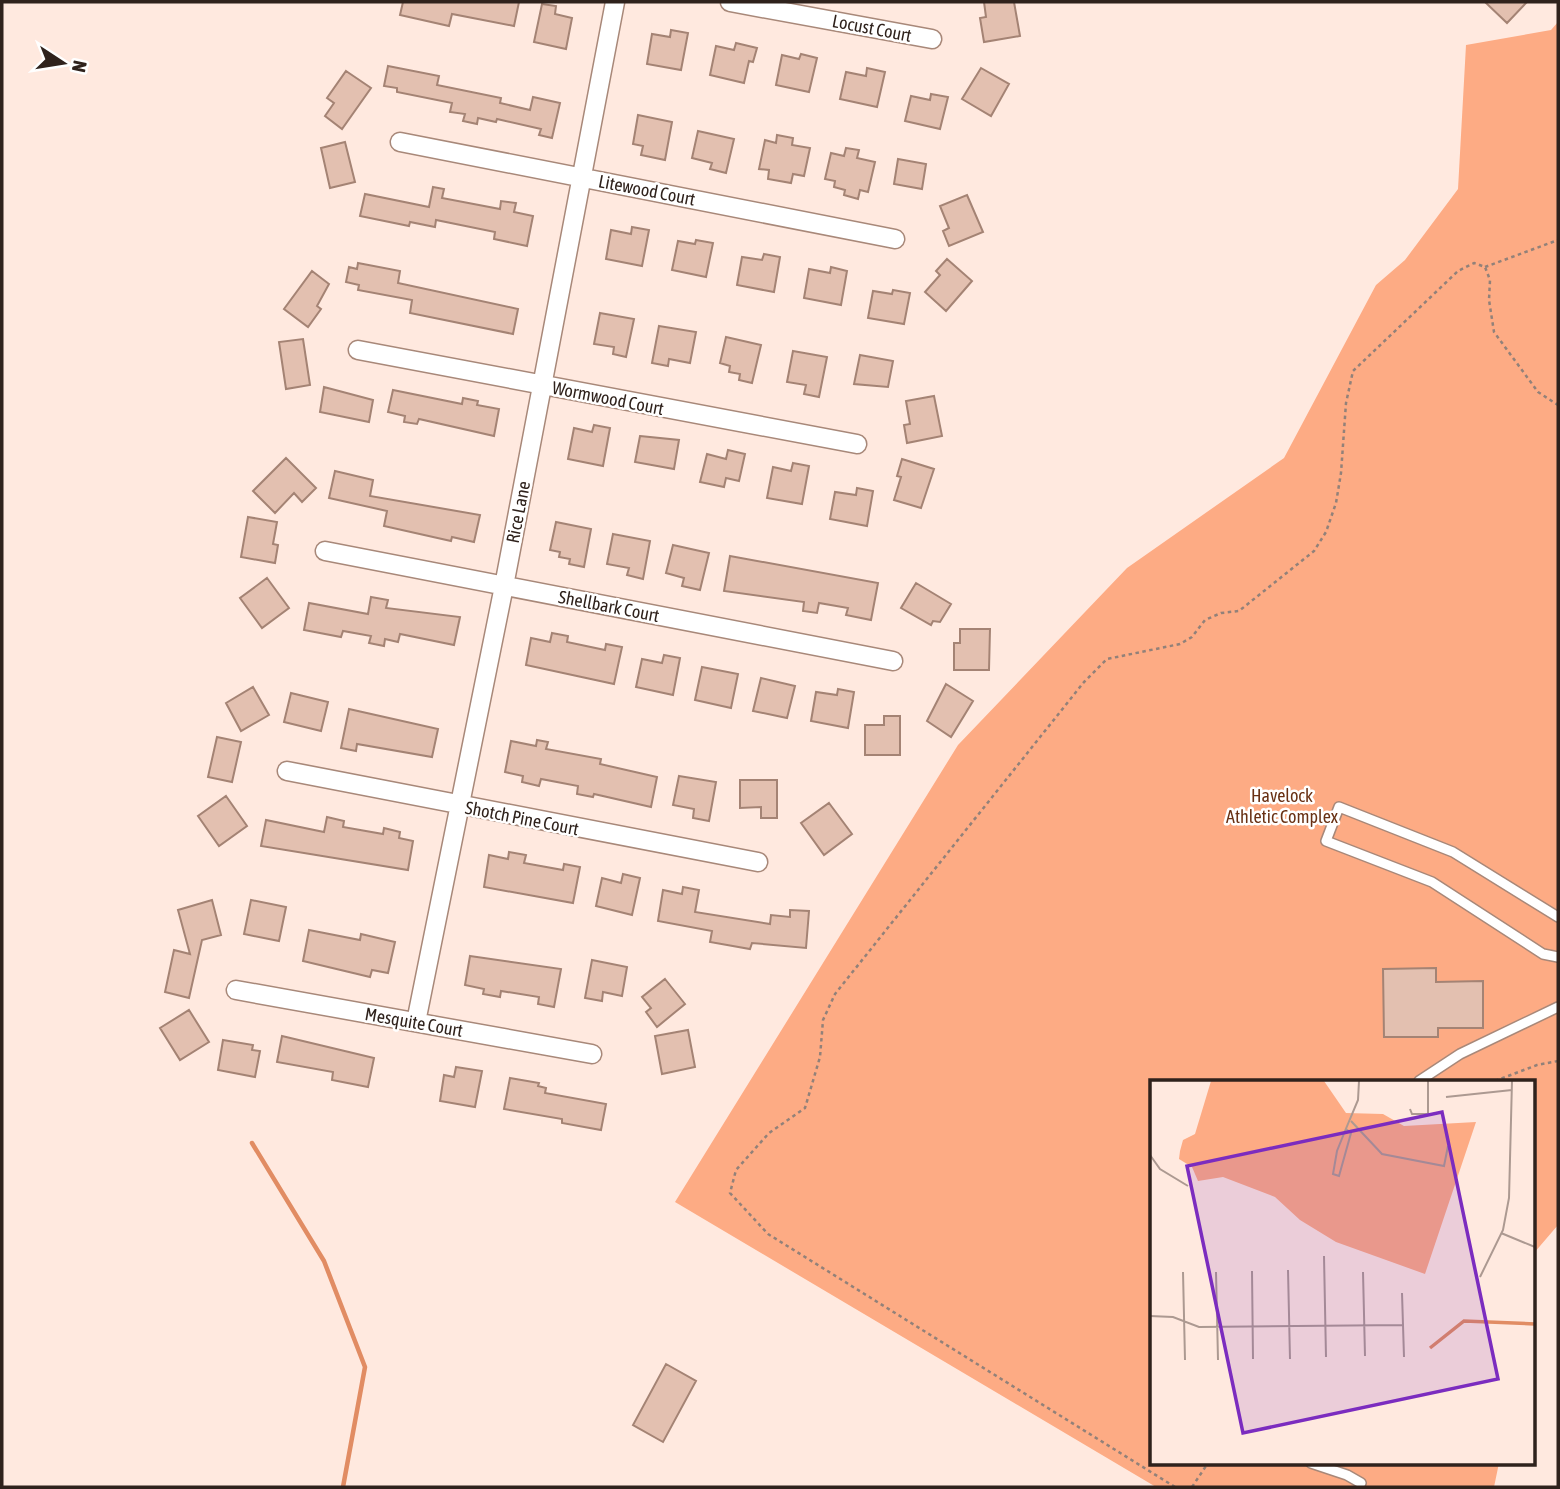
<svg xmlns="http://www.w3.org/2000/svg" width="1560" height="1489" viewBox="0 0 1560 1489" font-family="'Asap Condensed',sans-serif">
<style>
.green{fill:#fdab84}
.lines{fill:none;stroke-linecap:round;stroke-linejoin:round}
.stream{stroke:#e18c63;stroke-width:4.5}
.building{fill:#e3c0b0;stroke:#a48374;stroke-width:2}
.service-casing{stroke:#a88879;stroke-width:12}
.minor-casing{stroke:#a88879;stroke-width:21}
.path{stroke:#928179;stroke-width:2.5;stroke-dasharray:3.5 3.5;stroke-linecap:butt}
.service{stroke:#fff;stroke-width:9}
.minor{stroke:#fff;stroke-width:18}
.labels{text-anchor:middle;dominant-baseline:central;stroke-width:5;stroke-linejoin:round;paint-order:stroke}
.street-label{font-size:18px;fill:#2f221c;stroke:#fff}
.park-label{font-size:18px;fill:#693114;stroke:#fff}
.inset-river{fill:none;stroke:#e18c63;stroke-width:3.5}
.inset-road{fill:none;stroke:#ac9991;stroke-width:2}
.view{fill:#7b2cbf;fill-opacity:0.15;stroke:#7b2cbf;stroke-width:3.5}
.inset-edge{fill:none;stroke:#2f221c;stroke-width:3.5}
</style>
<rect width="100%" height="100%" fill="#ffe9df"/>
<!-- green -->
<path class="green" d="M 1558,22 L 1558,1225 L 1534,1253 L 1534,1081 L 1152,1081 L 1152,1463 L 1499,1463 L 1494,1487 L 1156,1487 L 675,1202 L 958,745 L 1127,568 L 1284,458 L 1376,285 L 1405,260 L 1458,189 L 1466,45 L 1551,30 Z"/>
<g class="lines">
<!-- stream -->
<path class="stream" d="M 252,1143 L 324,1261 L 365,1367 L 343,1487"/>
</g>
<!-- building -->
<path class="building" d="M 403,2 L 519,2 L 514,26 L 452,14 L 449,26 L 400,15 Z
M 984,2 L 1014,2 L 1020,36 L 984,42 L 980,18 L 986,17 Z
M 1485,2 L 1527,2 L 1507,23 Z
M 542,4 L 556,6 L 555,14 L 572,18 L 566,49 L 534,42 Z
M 671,30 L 688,33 L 681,70 L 647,64 L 652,34 L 670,37 Z
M 736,43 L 757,48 L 753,62 L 749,61 L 744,83 L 710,75 L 716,46 L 734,50 Z
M 801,54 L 817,58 L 809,92 L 776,85 L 782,55 L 799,59 Z
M 388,66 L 439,76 L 437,85 L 501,98 L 500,103 L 530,110 L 533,97 L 560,103 L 552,138 L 539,135 L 541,129 L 497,119 L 496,122 L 478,118 L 477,124 L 463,121 L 465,114 L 450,112 L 452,103 L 397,92 L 397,88 L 384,86 Z
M 867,68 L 885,72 L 877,107 L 840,99 L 846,72 L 866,76 Z
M 981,68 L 1009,84 L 991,116 L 962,99 Z
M 346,71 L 371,88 L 342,129 L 325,116 L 334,103 L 327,98 Z
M 931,94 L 948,97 L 940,129 L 905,121 L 911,96 L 930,100 Z
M 638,115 L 672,122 L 665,160 L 641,155 L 643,146 L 633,144 Z
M 698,131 L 734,139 L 726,173 L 710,169 L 712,163 L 692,158 Z
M 777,135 L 793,138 L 792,145 L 810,148 L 804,176 L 793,174 L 791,183 L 768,179 L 769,170 L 759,169 L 765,140 L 776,143 Z
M 345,142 L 355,182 L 330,188 L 321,148 Z
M 846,148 L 859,150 L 857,158 L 875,162 L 868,192 L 860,190 L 858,199 L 844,195 L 845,190 L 834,187 L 835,181 L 825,179 L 831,153 L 844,156 Z
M 898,159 L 926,164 L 922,189 L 894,184 Z
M 433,187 L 444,189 L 442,198 L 500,209 L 501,201 L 516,203 L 514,212 L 533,216 L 527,246 L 494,239 L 495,232 L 436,220 L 435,227 L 410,222 L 409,226 L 360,216 L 365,194 L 429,207 Z
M 967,195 L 983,232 L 949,246 L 943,231 L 949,228 L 940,206 Z
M 632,227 L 649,230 L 642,266 L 606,259 L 611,230 L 631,234 Z
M 696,240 L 713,243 L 706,277 L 672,270 L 678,241 L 695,244 Z
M 764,254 L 780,257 L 774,292 L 737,285 L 742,257 L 762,260 Z
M 947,259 L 972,281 L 946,311 L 925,292 L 940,275 L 936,271 Z
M 358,263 L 400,271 L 398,283 L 518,309 L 513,334 L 410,313 L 412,300 L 358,290 L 359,285 L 346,282 L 349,267 L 357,269 Z
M 831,267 L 847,271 L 841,305 L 804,298 L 809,269 L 830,273 Z
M 312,271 L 329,284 L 317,306 L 321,309 L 308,327 L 284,309 Z
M 893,290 L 910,293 L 904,324 L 868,318 L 873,291 L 892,294 Z
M 600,313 L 634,319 L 626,357 L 613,354 L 614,347 L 594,344 Z
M 659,326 L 696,332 L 690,363 L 669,359 L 668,366 L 652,363 Z
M 726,337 L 761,345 L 752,383 L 739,380 L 740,374 L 729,372 L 730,366 L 720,363 Z
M 303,339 L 310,385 L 286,389 L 279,342 Z
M 793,351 L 827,357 L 819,397 L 804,394 L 806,385 L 787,382 Z
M 860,355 L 893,361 L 888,387 L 854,384 Z
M 324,387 L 373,400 L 369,422 L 320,412 Z
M 393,390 L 462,404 L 463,398 L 478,401 L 477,405 L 499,409 L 494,436 L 419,419 L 417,424 L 404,422 L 405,416 L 388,412 Z
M 934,396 L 942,436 L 907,443 L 904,425 L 910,424 L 906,401 Z
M 594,425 L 610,428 L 603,466 L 568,459 L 574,428 L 592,432 Z
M 640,436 L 679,440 L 674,469 L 635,462 Z
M 728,450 L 745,454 L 739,481 L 726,478 L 724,487 L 700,482 L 707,454 L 726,459 Z
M 286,458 L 316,488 L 302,502 L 294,493 L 275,513 L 253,491 Z
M 902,459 L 934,469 L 921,508 L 894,500 L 901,477 L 897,476 Z
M 793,463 L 809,466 L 802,504 L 767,498 L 773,467 L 791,471 Z
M 335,471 L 373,480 L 370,496 L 480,515 L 474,542 L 452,537 L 451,541 L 384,526 L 387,511 L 329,498 Z
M 857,488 L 873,491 L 867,526 L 830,519 L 835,492 L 856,495 Z
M 248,517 L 277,522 L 273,544 L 278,545 L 275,563 L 241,557 Z
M 556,522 L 591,529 L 584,567 L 569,564 L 570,559 L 559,557 L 560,552 L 550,550 Z
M 613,534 L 650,541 L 643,579 L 627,575 L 629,568 L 607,564 Z
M 673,545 L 709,553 L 700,590 L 682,586 L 684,578 L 666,573 Z
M 730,556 L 878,583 L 871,620 L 846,615 L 848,608 L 819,603 L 817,613 L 803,611 L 804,602 L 724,591 Z
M 267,578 L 289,608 L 262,628 L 240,598 Z
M 916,583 L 951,604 L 940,622 L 933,621 L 931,625 L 901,608 Z
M 371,597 L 388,600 L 386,608 L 460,617 L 454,645 L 400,634 L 398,642 L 385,639 L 384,646 L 369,643 L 371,636 L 343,631 L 341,637 L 304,630 L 309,603 L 368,614 Z
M 960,629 L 990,629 L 989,670 L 954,670 L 954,643 L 960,643 Z
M 552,633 L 568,636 L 567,642 L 605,650 L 606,644 L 622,647 L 614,684 L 526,665 L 531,638 L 550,642 Z
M 664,655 L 680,658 L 673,695 L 636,687 L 642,659 L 662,663 Z
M 702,667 L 738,674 L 731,708 L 695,700 Z
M 761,678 L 795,686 L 787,718 L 753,711 Z
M 946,684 L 973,701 L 951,737 L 927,721 Z
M 253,687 L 269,715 L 241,731 L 226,703 Z
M 838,689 L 854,692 L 848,728 L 811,721 L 816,692 L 837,695 Z
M 291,693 L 328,702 L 321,731 L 284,722 Z
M 349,709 L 438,729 L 432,757 L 357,744 L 356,751 L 341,748 Z
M 884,716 L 900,716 L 900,755 L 865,755 L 865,725 L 884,725 Z
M 217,737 L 241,742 L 232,782 L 208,777 Z
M 537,740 L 548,742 L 546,749 L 601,759 L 600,764 L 657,777 L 651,807 L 594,794 L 593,797 L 577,794 L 578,786 L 541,779 L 539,786 L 522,782 L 523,776 L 505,772 L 511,741 L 536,746 Z
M 679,776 L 716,782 L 709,821 L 693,818 L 694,809 L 673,805 Z
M 740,780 L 777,780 L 777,818 L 761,818 L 761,807 L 740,808 Z
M 226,796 L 247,826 L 219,846 L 198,816 Z
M 829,803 L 852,834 L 824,855 L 801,823 Z
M 327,817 L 344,821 L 343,827 L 383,834 L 384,828 L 400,832 L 399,838 L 413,841 L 408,870 L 261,846 L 266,820 L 324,832 Z
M 509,852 L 526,855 L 524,863 L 563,870 L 564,864 L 580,867 L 573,903 L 484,887 L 489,855 L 508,859 Z
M 623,874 L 640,878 L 632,915 L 596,906 L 602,878 L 621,883 Z
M 683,887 L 699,890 L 695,912 L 770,924 L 771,915 L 790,917 L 790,910 L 809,911 L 806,948 L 752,943 L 750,949 L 710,942 L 712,931 L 658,921 L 663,890 L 682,894 Z
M 212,900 L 221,935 L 202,940 L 189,998 L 165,992 L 174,950 L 190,954 L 178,910 Z
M 251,900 L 286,907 L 279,941 L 244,934 Z
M 309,930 L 360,940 L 361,934 L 395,942 L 388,973 L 372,970 L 370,977 L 303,961 Z
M 470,956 L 561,969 L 554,1007 L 538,1004 L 539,997 L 501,991 L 500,997 L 483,994 L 484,989 L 465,985 Z
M 592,960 L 627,967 L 622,996 L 603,992 L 602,1001 L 585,998 Z
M 1436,968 L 1436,982 L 1483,981 L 1483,1028 L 1438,1028 L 1438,1037 L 1384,1037 L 1383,969 Z
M 665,979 L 685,1004 L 657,1027 L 646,1012 L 651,1008 L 642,997 Z
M 189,1010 L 209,1042 L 180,1060 L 160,1028 Z
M 688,1030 L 695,1067 L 662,1074 L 655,1036 Z
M 282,1036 L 374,1058 L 368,1087 L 332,1080 L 333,1072 L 277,1062 Z
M 223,1040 L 253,1045 L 252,1050 L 260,1051 L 255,1077 L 218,1070 Z
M 456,1067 L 482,1071 L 475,1107 L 440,1101 L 444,1075 L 454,1077 Z
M 510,1078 L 539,1083 L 538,1086 L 546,1088 L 545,1093 L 606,1104 L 601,1130 L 562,1123 L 562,1119 L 504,1109 Z
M 666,1364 L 696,1381 L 663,1442 L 633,1425 Z"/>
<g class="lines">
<defs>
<path id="service" d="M 1558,917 L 1453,852 L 1339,807 L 1326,841 L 1432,882 L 1543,954 L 1558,957
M 1419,1081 L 1460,1054 L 1558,1007
M 1311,1463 L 1347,1475 L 1361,1483"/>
<path id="minor" d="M 730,2 L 932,39
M 400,142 L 895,239
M 358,350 L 857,444
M 325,551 L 893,661
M 287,771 L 758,862
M 236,990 L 592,1054
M 416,1022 L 504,586 L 615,2"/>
</defs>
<!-- service casing -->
<use href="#service" class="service-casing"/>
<!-- minor casing -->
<use href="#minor" class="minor-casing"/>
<!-- path -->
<path class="path" d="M 1485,267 L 1558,240
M 1495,1081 L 1537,1065 L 1558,1061
M 1175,1487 L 768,1234 L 730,1193 L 736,1170 L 769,1133 L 805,1108 L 820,1057 L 823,1020 L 835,994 L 1084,682 L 1107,659 L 1180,644 L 1192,637 L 1205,620 L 1221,613 L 1239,611 L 1314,551 L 1326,532 L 1336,503 L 1341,473 L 1346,403 L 1353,371 L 1458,271 L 1474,263 L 1485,267 L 1490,280 L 1489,300 L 1494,332 L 1538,392 L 1558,405
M 1192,1487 L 1208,1463"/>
<!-- service -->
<use href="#service" class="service"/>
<!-- minor -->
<use href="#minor" class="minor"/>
</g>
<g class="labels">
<!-- street labels -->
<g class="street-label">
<text transform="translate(872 28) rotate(11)">Locust Court</text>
<text transform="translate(647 190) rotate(11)">Litewood Court</text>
<text transform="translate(608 398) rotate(11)">Wormwood Court</text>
<text transform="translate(518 512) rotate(-79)">Rice Lane</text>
<text transform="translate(609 606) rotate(11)">Shellbark Court</text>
<text transform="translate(522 818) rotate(11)">Shotch Pine Court</text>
<text transform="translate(414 1022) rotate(10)">Mesquite Court</text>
</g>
<!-- park labels -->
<g class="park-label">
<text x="1282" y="795">Havelock<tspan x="1282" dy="21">Athletic Complex</tspan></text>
</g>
</g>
<!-- overview -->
<g transform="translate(1150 1080)">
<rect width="385" height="385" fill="#ffe9df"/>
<path d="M 61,1 L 174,1 L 196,33 L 233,34 L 254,46 L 326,42 L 275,194 L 186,162 L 150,140 L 125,117 L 73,97 L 48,101 L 42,87 L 29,79 L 30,71 L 33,60 L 45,54 Z" fill="#fdab84"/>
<path class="inset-river" d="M 280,268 L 314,241 L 385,244"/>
<path class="inset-road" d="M 296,17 L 362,10M 260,29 L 262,34 L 278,34 L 278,1M 201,41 L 232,74 L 294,86 L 298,66M 196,49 L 201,53 L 189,96 L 183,94 L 187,71 L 195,51 L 208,20 L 209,1M 0,75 L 10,89 L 38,106M 351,153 L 385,167M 174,176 L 176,277M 138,190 L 140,279M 102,191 L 103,279M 33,192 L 35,280M 66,192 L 68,280M 213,192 L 215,276M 330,197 L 353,150 L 359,118 L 362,1M 252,213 L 254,277M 0,236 L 23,237 L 49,247 L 253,245"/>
<path class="view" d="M 292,32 L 348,299 L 93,353 L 37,86 Z"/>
<rect width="385" height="385" class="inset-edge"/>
</g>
<!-- border -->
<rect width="1560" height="1489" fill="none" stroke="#2f221c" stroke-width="7"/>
<!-- north arrow -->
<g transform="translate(63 63) rotate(102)" stroke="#ffffff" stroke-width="5" paint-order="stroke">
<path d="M0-5L12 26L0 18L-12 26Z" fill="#2f221c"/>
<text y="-10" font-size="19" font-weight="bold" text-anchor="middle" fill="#2f221c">N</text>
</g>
</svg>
